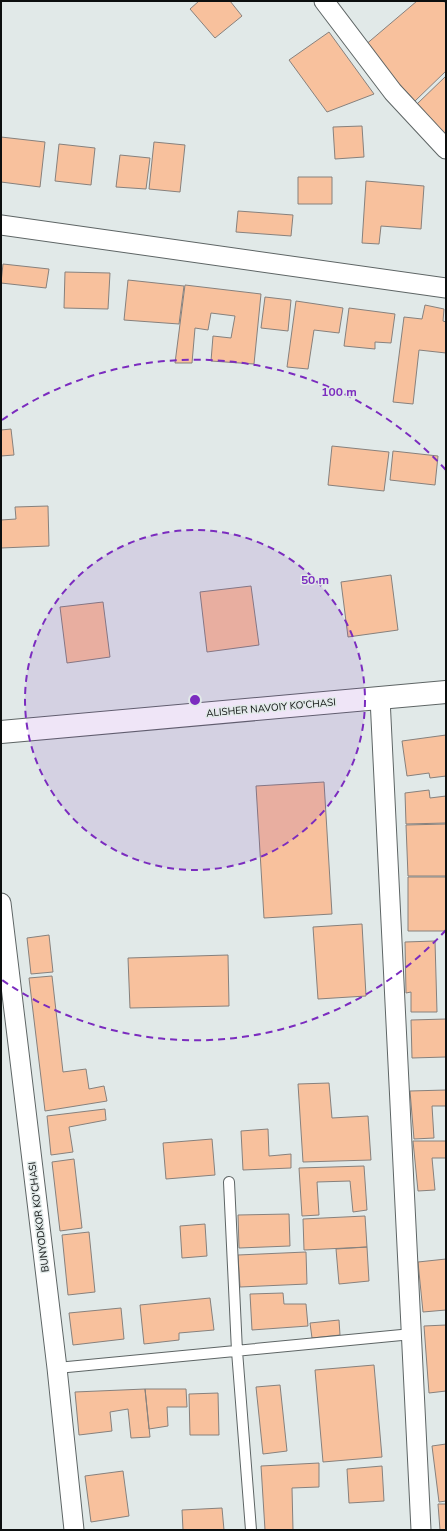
<svg xmlns="http://www.w3.org/2000/svg" width="447" height="1531" viewBox="0 0 447 1531" font-family="'Nunito Sans',sans-serif">
<style>
.building{fill:#f8c19d;stroke:#87817d}
.lines{fill:none;stroke-linecap:round;stroke-linejoin:round}
.service-casing{stroke:#5e6565;stroke-width:12}
.minor-casing{stroke:#5e6565;stroke-width:21}
.tertiary-casing{stroke:#5e6565;stroke-width:24}
.service{stroke:#fff;stroke-width:10}
.minor{stroke:#fff;stroke-width:19}
.tertiary{stroke:#fff;stroke-width:22}
.ring{fill:none;stroke:#7b2cbf;stroke-width:2;stroke-dasharray:7 5}
.labels{text-anchor:middle;dominant-baseline:central;stroke-width:3;stroke-linejoin:round;paint-order:stroke}
.street-label{font-size:10px;fill:#0c0f0f;stroke:#e1e9e8}
.centre{fill:#7b2cbf;stroke:#e1e9e8;stroke-width:2}
.ring-label{font-size:12px;text-anchor:middle;font-weight:bold;fill:#7b2cbf;stroke:#e1e9e8;stroke-width:3;stroke-linejoin:round;paint-order:stroke}
</style>
<rect width="100%" height="100%" fill="#e1e9e8"/>
<!-- building -->
<path class="building" d="M 199,1 L 230,1 L 242,16 L 215,38 L 190,9 Z
M 417,1 L 444,1 L 446,4 L 446,71 L 415,101 L 364,46 Z
M 329,32 L 374,94 L 327,112 L 289,60 Z
M 446,76 L 446,136 L 417,104 Z
M 362,126 L 364,157 L 335,159 L 333,127 Z
M 1,137 L 45,142 L 40,187 L 1,182 Z
M 154,142 L 185,145 L 180,192 L 149,189 Z
M 59,144 L 95,148 L 91,185 L 55,181 Z
M 120,155 L 150,158 L 146,189 L 116,187 Z
M 298,177 L 332,177 L 332,204 L 298,204 Z
M 366,181 L 424,186 L 421,229 L 381,226 L 379,244 L 362,243 Z
M 238,211 L 293,215 L 291,236 L 236,232 Z
M 3,264 L 49,269 L 46,288 L 1,283 Z
M 65,272 L 110,273 L 108,309 L 64,308 Z
M 128,280 L 184,286 L 179,324 L 124,320 Z
M 185,285 L 261,294 L 254,364 L 211,361 L 213,336 L 231,338 L 235,316 L 211,313 L 208,330 L 195,328 L 192,363 L 175,363 Z
M 265,297 L 291,300 L 288,331 L 261,328 Z
M 296,301 L 343,308 L 339,333 L 314,330 L 308,369 L 287,367 Z
M 425,305 L 444,309 L 443,321 L 446,322 L 446,353 L 419,350 L 413,404 L 393,402 L 404,317 L 422,319 Z
M 349,308 L 395,314 L 391,343 L 375,342 L 375,349 L 344,346 Z
M 11,429 L 14,455 L 1,456 L 1,430 Z
M 332,446 L 389,452 L 384,491 L 328,485 Z
M 393,451 L 438,456 L 435,485 L 390,480 Z
M 48,506 L 49,546 L 1,548 L 1,520 L 16,519 L 15,507 Z
M 391,575 L 398,630 L 348,637 L 341,582 Z
M 251,586 L 259,645 L 207,652 L 200,592 Z
M 103,602 L 110,657 L 67,663 L 60,607 Z
M 446,735 L 446,776 L 430,778 L 429,773 L 407,776 L 402,741 Z
M 324,782 L 332,914 L 264,918 L 256,786 Z
M 429,790 L 430,798 L 446,796 L 446,823 L 406,824 L 405,793 Z
M 446,824 L 446,876 L 408,876 L 406,825 Z
M 408,877 L 446,877 L 446,931 L 408,931 Z
M 362,924 L 366,996 L 318,999 L 313,927 Z
M 49,935 L 53,972 L 31,974 L 27,938 Z
M 435,941 L 437,1012 L 411,1012 L 411,992 L 406,993 L 405,942 Z
M 228,955 L 229,1006 L 130,1008 L 128,958 Z
M 52,976 L 63,1072 L 86,1069 L 89,1089 L 104,1086 L 107,1101 L 45,1111 L 29,978 Z
M 446,1019 L 446,1057 L 412,1058 L 411,1020 Z
M 329,1083 L 332,1118 L 368,1116 L 371,1160 L 303,1162 L 298,1084 Z
M 446,1090 L 446,1106 L 432,1106 L 434,1138 L 414,1139 L 410,1091 Z
M 105,1109 L 106,1120 L 69,1127 L 73,1152 L 51,1155 L 47,1116 Z
M 268,1129 L 269,1156 L 291,1154 L 291,1168 L 243,1170 L 241,1131 Z
M 212,1139 L 215,1175 L 166,1179 L 163,1143 Z
M 413,1141 L 446,1141 L 446,1158 L 432,1158 L 435,1190 L 418,1191 Z
M 74,1159 L 82,1228 L 60,1231 L 52,1162 Z
M 364,1166 L 367,1210 L 353,1212 L 350,1181 L 317,1182 L 319,1215 L 302,1216 L 299,1168 Z
M 289,1214 L 290,1246 L 239,1248 L 238,1215 Z
M 365,1216 L 367,1247 L 304,1250 L 303,1219 Z
M 205,1224 L 207,1256 L 182,1258 L 180,1226 Z
M 89,1232 L 95,1292 L 68,1295 L 62,1235 Z
M 367,1247 L 369,1281 L 339,1284 L 336,1249 Z
M 306,1252 L 307,1284 L 240,1287 L 238,1255 Z
M 446,1259 L 446,1310 L 423,1312 L 418,1262 Z
M 283,1293 L 284,1304 L 306,1304 L 308,1326 L 252,1330 L 250,1294 Z
M 210,1298 L 214,1330 L 179,1333 L 179,1340 L 144,1344 L 140,1305 Z
M 121,1308 L 124,1339 L 73,1345 L 69,1313 Z
M 339,1320 L 340,1335 L 312,1338 L 310,1323 Z
M 446,1325 L 446,1391 L 429,1393 L 424,1326 Z
M 374,1365 L 382,1457 L 323,1462 L 315,1370 Z
M 280,1385 L 287,1451 L 263,1454 L 256,1387 Z
M 145,1389 L 186,1389 L 187,1407 L 167,1407 L 168,1426 L 149,1429 Z
M 145,1389 L 150,1437 L 131,1438 L 128,1409 L 110,1412 L 112,1431 L 79,1435 L 75,1392 Z
M 218,1393 L 219,1435 L 190,1435 L 189,1394 Z
M 446,1444 L 446,1501 L 439,1502 L 432,1446 Z
M 319,1463 L 319,1487 L 292,1488 L 293,1530 L 265,1530 L 261,1466 Z
M 382,1466 L 384,1501 L 349,1503 L 347,1469 Z
M 123,1471 L 129,1516 L 91,1522 L 85,1476 Z
M 438,1504 L 446,1504 L 446,1530 L 440,1530 Z
M 222,1508 L 224,1530 L 183,1530 L 182,1510 Z"/>
<g class="lines">
<defs>
<path id="service" d="M 229,1182 L 237,1351 L 251,1530
M 57,1368 L 412,1334"/>
<path id="minor" d="M 324,1 L 393,92 L 446,149
M 1,225 L 446,288
M 380,698 L 421,1530
M 1,903 L 57,1368 L 74,1530"/>
<path id="tertiary" d="M 1,732 L 446,692"/>
</defs>
<!-- service casing -->
<use href="#service" class="service-casing"/>
<!-- minor casing -->
<use href="#minor" class="minor-casing"/>
<!-- tertiary casing -->
<use href="#tertiary" class="tertiary-casing"/>
<!-- service -->
<use href="#service" class="service"/>
<!-- minor -->
<use href="#minor" class="minor"/>
<!-- tertiary -->
<use href="#tertiary" class="tertiary"/>
</g>
<!-- distance rings -->
<circle cx="195" cy="700" r="170" fill="#7b2cbf" fill-opacity=".12"/>
<g class="ring">
<circle cx="195" cy="700" r="170"/>
<path d="M446 930A340 340 0 0 1 2 980M2 420A340 340 0 0 1 446 470"/>
</g>
<g class="labels">
<!-- street labels -->
<g class="street-label">
<text transform="translate(271 708) rotate(-5)">ALISHER NAVOIY KO'CHASI</text>
<text transform="translate(39 1217) rotate(-97)">BUNYODKOR KO'CHASI</text>
</g>
</g>
<circle cx="195" cy="700" r="6" class="centre"/>
<g class="ring-label">
<text x="339" y="396">100 m</text>
<text x="315" y="584">50 m</text>
</g>
<!-- border -->
<rect width="447" height="1531" fill="none" stroke="#0c0f0f" stroke-width="4"/>
</svg>
